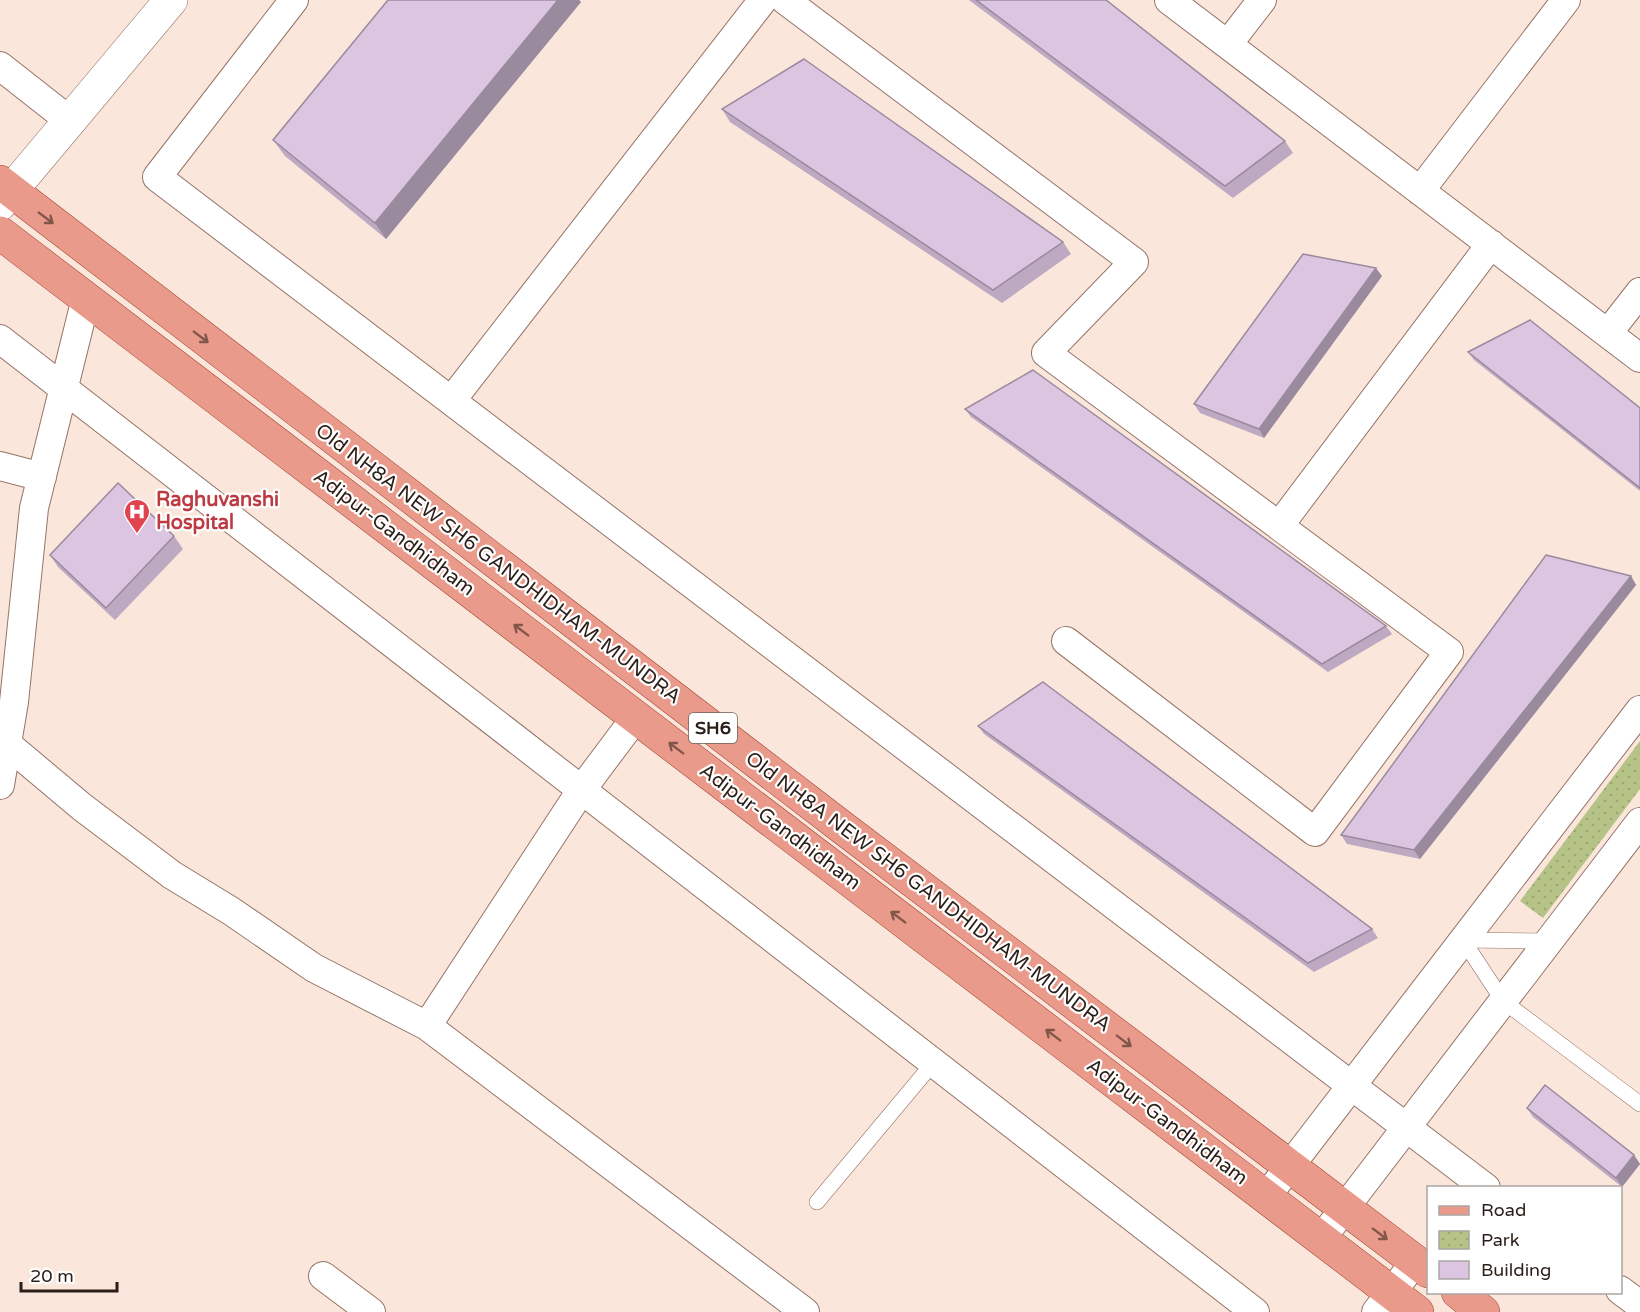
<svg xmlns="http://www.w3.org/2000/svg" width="1640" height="1312" viewBox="0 0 1640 1312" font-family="'Varela Round',sans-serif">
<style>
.park{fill:url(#park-dots)}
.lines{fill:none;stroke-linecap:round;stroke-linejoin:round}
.service-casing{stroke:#947466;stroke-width:16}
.minor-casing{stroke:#947466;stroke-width:30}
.tertiary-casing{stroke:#947466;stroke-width:34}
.primary-casing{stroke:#9e422f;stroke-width:34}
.service{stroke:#fff;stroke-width:15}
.minor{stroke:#fff;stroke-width:28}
.tertiary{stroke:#fff;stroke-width:33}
.primary{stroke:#ea9a8a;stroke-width:33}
.wall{fill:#bda9c2}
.shaded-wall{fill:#9a8a9e}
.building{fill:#dcc5e1;stroke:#9a8a9e;stroke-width:1.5}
.oneway{stroke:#81564b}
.labels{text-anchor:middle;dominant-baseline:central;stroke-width:4.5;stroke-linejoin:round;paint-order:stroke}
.shield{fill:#fff;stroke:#6b625d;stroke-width:1.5}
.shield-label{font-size:18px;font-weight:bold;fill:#2b1e18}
.health-label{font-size:20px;font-weight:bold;fill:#be3a42;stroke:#fff;text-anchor:start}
.street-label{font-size:20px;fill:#2b1e18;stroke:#fff}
</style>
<defs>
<pattern id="park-dots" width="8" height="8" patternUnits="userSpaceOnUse" patternTransform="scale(1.5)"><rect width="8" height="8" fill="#b5c386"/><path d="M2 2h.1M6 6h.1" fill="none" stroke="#9ca773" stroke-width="1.8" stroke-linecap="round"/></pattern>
</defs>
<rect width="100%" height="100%" fill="#fbe6dc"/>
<!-- park -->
<path class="park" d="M 1640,741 L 1640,789 L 1543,918 L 1520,901 Z"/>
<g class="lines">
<defs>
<path id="service" d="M 1549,941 L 1463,940 L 1503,1001 L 1640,1104
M 817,1202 L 934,1062"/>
<path id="minor" d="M 294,0 L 157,177 L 1486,1188
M 785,0 L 1134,262 L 1046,353 L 1449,652 L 1315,832 L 1066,641
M 1169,0 L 1640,358
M 1228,44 L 1262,0
M 0,66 L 70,121
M 1420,191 L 1566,0
M 1608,333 L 1640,292
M 0,339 L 1255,1312
M 451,401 L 763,0
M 0,466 L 42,477
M 1279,526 L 1491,244
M 0,744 L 7,744 L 82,807 L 172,875 L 231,911 L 314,968 L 427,1026 L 582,789 L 636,717
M 0,785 L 14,702 L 34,508 L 86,298
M 427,1026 L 805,1312
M 1266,1197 L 1640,710
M 1321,1239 L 1640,822
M 323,1276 L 371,1312
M 1620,1290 L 1640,1305
M 1376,1312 L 1416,1261"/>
<path id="tertiary" d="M 0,204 L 171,0"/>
<path id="primary" d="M 0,182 L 843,828 L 1428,1271
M 0,233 L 1417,1312
M 1458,1292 L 1483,1312"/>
</defs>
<!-- service casing -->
<use href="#service" class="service-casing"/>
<!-- minor casing -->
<use href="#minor" class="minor-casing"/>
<!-- tertiary casing -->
<use href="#tertiary" class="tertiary-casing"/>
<!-- primary casing -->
<use href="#primary" class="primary-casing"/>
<!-- service -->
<use href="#service" class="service"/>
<!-- minor -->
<use href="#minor" class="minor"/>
<!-- tertiary -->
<use href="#tertiary" class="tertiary"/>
<!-- primary -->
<use href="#primary" class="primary"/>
</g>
<!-- wall -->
<path class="wall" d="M 388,0 L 579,0 L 581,2 L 386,239 L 285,156 L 273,140 Z
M 969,0 L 1106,0 L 1285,141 L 1293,153 L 1233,198 Z
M 722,109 L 1063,242 L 1071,254 L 1002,303 L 730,122 Z
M 1382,276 L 1264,438 L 1200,413 L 1194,404 Z
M 1468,352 L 1640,408 L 1640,491 L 1474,360 Z
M 965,409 L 1386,626 L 1392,634 L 1328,672 L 971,417 Z
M 174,536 L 183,549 L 115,620 L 58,567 L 50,555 Z
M 1631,576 L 1636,585 L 1420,859 L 1347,844 L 1341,835 Z
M 978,726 L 1372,929 L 1378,938 L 1314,972 L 984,734 Z
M 1527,1108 L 1634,1155 L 1640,1164 L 1622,1187 L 1533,1117 Z"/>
<!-- shaded-wall -->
<path class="shaded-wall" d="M 558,0 L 579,0 L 581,2 L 386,239 L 375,223 Z
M 1376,268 L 1382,276 L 1264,438 L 1259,429 Z
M 1631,576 L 1636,585 L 1420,859 L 1414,850 Z
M 1634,1155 L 1640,1164 L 1622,1187 L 1616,1178 Z"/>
<!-- building -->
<path class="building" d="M 388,0 L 558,0 L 375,223 L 273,140 Z
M 976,0 L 1106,0 L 1285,141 L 1225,186 Z
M 804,59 L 1063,242 L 993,290 L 722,109 Z
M 1303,254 L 1376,268 L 1259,429 L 1194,404 Z
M 1530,320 L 1640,408 L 1640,488 L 1468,352 Z
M 1033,370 L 1386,626 L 1322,664 L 965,409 Z
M 118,483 L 174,536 L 106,608 L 50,555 Z
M 1546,555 L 1631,576 L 1414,850 L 1341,835 Z
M 1043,682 L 1372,929 L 1308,963 L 978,726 Z
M 1545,1085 L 1634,1155 L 1616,1178 L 1527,1108 Z"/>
<!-- one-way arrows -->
<defs><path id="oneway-shaft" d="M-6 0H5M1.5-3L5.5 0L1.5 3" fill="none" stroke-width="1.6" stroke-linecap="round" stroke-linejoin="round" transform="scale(1.5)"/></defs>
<g class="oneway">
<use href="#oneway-shaft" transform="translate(46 218) rotate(37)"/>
<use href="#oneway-shaft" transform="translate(201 337) rotate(37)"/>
<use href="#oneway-shaft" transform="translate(521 630) rotate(-143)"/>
<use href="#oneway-shaft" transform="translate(676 748) rotate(-143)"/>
<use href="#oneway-shaft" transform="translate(898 917) rotate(-143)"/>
<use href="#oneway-shaft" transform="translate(1053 1035) rotate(-143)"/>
<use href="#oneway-shaft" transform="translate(1124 1041) rotate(37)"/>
<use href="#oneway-shaft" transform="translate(1380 1234) rotate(37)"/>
</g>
<!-- icons -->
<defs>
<symbol id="hospital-pin" viewBox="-11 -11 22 30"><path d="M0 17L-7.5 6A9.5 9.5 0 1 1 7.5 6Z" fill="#e0444e" stroke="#fff"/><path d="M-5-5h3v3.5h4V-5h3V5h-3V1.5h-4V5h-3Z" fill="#fff"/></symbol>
</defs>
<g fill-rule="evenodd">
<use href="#hospital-pin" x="122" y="497" width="30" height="40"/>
</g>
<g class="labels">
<!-- shield labels -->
<rect class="shield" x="689" y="713" width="48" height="30" rx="4.5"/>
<g class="shield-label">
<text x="713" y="728">SH6</text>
</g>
<!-- health labels -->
<g class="health-label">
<text x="156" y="500">Raghuvanshi<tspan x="156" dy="23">Hospital</tspan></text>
</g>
<!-- street labels -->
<g class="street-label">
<text transform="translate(394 533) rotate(37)">Adipur-Gandhidham</text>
<text transform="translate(498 564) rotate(37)">Old NH8A NEW SH6 GANDHIDHAM-MUNDRA</text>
<text transform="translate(780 827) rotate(37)">Adipur-Gandhidham</text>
<text transform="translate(928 892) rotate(37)">Old NH8A NEW SH6 GANDHIDHAM-MUNDRA</text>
<text transform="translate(1167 1122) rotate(37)">Adipur-Gandhidham</text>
</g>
</g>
<!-- legend -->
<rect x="1427" y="1186" width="195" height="108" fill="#ffffff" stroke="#aaa5a3" stroke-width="1.5"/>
<rect x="1439" y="1206" width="30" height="9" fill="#ea9a8a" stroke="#aaa5a3" stroke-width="1.5"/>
<text x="1481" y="1216" font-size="18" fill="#2b1e18">Road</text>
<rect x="1439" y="1231" width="30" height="18" fill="url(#park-dots)" stroke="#aaa5a3" stroke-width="1.5"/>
<text x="1481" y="1246" font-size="18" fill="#2b1e18">Park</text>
<rect x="1439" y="1261" width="30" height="18" fill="#dcc5e1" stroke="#aaa5a3" stroke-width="1.5"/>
<text x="1481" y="1276" font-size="18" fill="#2b1e18">Building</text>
<!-- scale -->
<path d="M21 1282v9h96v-9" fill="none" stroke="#2b1e18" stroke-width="3"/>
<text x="30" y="1282" font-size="18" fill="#2b1e18" stroke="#ffffff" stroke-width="4.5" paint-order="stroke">20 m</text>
</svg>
